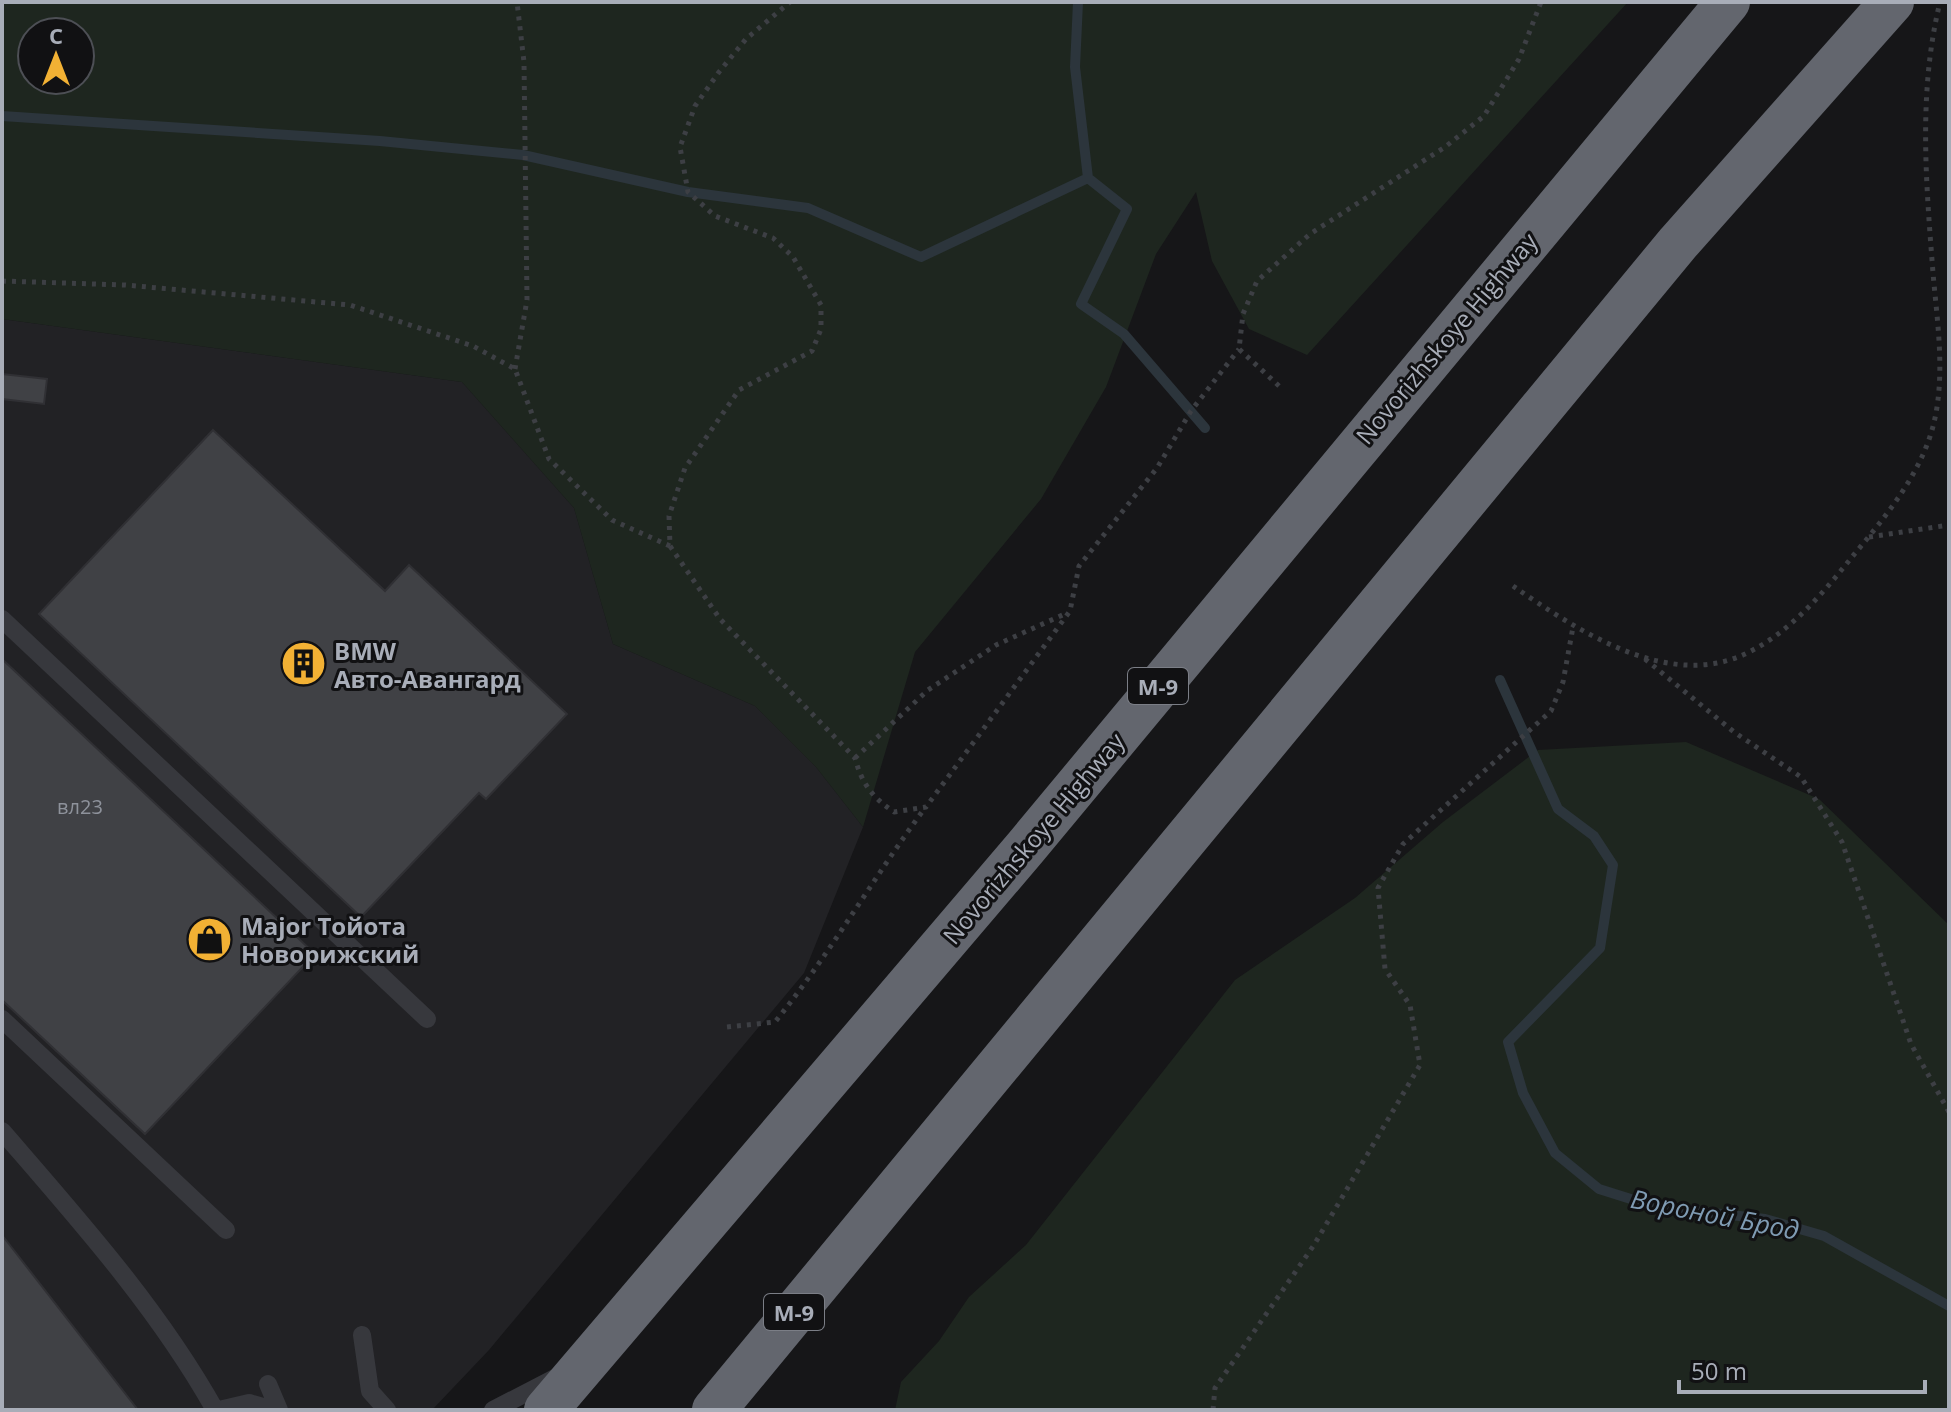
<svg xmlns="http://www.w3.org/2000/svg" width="1951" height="1412" viewBox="0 0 1951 1412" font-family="'Open Sans',sans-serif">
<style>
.built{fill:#222225}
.green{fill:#1e261f;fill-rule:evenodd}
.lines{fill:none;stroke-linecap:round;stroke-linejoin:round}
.stream{stroke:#2c353c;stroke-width:10}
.building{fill:#404145;stroke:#303034;stroke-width:2}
.path{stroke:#3d3f44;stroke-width:5;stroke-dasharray:4 6;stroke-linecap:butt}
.lane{stroke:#37383d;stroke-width:18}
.highway{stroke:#63666e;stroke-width:44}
.labels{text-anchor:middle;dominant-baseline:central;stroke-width:6;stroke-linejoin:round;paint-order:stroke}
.number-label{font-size:20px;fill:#8e929b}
.shield{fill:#111113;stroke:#7b7e86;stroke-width:2}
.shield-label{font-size:22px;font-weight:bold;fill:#a8adb8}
.street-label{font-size:24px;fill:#a8adb8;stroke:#111113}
.poi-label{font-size:24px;font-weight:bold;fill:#a8adb8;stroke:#111113;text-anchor:start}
.water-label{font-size:26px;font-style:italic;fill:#7f9bb3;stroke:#111113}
</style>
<rect width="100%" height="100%" fill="#161618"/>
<!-- built -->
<path class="built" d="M 2,319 L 462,382 L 574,508 L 613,644 L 755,706 L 816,767 L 863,827 L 804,973 L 489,1350 L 432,1410 L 2,1410 Z"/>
<!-- green -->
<path class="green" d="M 2,2 L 1628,2 L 1307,355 L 1249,329 L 1212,261 L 1196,192 L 1156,254 L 1106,387 L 1041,499 L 915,652 L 863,827 L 816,767 L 755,706 L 613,644 L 574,508 L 462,382 L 2,319 ZM 80,32 L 80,80 L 32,80 L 32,32 Z
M 1686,742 L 1819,799 L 1949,925 L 1949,1410 L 895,1410 L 901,1382 L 939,1341 L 969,1297 L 1026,1245 L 1235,980 L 1355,898 L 1443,822 L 1538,750 Z"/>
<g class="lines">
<!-- stream -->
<path class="stream" d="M 1078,2 L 1075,67 L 1088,178 L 1127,209 L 1081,304 L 1124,334 L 1205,428
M 2,116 L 380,141 L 523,155 L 688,192 L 808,208 L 921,257 L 1088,178
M 1500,680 L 1558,809 L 1594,836 L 1613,865 L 1600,948 L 1508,1042 L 1523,1093 L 1555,1153 L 1599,1189 L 1653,1206 L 1765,1219 L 1824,1236 L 1949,1306"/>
</g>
<!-- building -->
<path class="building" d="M 2,374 L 47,379 L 44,404 L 2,399 Z
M 213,430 L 385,591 L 409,565 L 567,714 L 486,799 L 479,793 L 361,917 L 39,614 Z
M 2,659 L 315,954 L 145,1134 L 2,1000 Z
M 2,1235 L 138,1410 L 2,1410 Z"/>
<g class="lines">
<!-- path -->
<path class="path" d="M 2,281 L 125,285 L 350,305 L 473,346 L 515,369 L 549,459 L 612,520 L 670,546 L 669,516 L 685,468 L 739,390 L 812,351 L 821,329 L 821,305 L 793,257 L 773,238 L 715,216 L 688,192 L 680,147 L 695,106 L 719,72 L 746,39 L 790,2
M 515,369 L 527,300 L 524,62 L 517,2
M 1279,386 L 1239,349 L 1243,314 L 1257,281 L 1310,234 L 1445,147 L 1484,116 L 1519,59 L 1541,2
M 1869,537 L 1949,525
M 670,546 L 720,619 L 855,758 C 862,784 872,797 894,812 L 926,807 L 1070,611 L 1079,566 L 1157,468 L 1191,411 L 1239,349
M 1513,586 C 1577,630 1671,694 1751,651 C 1792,630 1824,592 1852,557 C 1886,516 1924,471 1935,418 C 1945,371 1937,319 1933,273 C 1926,182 1918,92 1940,2
M 1645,659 L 1734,732 L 1801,777 L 1842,842 L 1911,1044 L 1949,1112
M 855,758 L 928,690 L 996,645 L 1067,613
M 727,1027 L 775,1022 C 830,954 873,878 925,808
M 1213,1410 L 1215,1388 L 1314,1245 L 1420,1065 L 1410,1005 L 1385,969 L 1378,888 L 1403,844 L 1551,711 L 1563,682 L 1573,627"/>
<!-- lane -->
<path class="lane" d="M 2,619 L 427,1019
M 2,1019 L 226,1230
M 2,1131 C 78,1219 158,1308 215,1410
M 362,1335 L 370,1391 L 387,1410
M 268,1384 L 279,1410
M 219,1410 L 249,1403 L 273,1410
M 493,1410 L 555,1378"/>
<!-- highway -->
<path class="highway" d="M 546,1410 L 1026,847 L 1728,2
M 714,1410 L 1678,243 L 1892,2"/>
</g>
<!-- icons -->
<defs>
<symbol id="building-disc" viewBox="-11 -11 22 22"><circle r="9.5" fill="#f2b134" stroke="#111113"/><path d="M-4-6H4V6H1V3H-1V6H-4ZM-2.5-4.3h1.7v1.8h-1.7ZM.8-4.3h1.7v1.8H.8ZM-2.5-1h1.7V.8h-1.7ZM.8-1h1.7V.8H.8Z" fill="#111"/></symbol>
<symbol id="shop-disc" viewBox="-11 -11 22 22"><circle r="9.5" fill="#f2b134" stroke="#111113"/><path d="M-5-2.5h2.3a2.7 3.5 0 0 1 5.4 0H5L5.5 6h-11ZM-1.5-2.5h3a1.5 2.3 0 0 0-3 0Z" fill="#111"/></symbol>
</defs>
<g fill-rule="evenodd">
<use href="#building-disc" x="278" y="638" width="51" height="51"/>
<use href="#shop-disc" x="184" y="914" width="51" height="51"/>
</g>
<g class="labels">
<!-- number labels -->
<g class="number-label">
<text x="80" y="806">вл23</text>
</g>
<!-- shield labels -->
<g class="shield">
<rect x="1128" y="668" width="60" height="36" rx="6"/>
<rect x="764" y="1294" width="60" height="36" rx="6"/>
</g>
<g class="shield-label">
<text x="1158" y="686">М-9</text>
<text x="794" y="1312">М-9</text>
</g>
<!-- street labels -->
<g class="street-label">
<text transform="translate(1446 338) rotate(-50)">Novorizhskoye Highway</text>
<text transform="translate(1033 838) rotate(-50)">Novorizhskoye Highway</text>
</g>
<!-- poi labels -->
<g class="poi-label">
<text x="334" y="650">BMW<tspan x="334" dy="28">Авто-Авангард</tspan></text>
<text x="241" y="925">Major Тойота<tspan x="241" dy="28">Новорижский</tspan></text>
</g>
<!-- water labels -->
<g class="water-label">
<text transform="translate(1715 1214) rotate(11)">Вороной Брод</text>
</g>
</g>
<!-- border -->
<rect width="1951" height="1412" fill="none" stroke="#a8adb8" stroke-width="8"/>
<!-- north arrow -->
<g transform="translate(56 56)"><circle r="38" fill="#111113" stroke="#4d4f55" stroke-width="2"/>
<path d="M0-6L14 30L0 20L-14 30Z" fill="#f2b134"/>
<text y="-12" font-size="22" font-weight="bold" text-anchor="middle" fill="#a8adb8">С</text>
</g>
<!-- scale -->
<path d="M1679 1380v12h246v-12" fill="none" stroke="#a8adb8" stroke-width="4"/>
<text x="1691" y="1380" font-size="24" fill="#a8adb8" stroke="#111113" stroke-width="6" paint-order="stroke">50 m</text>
</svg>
